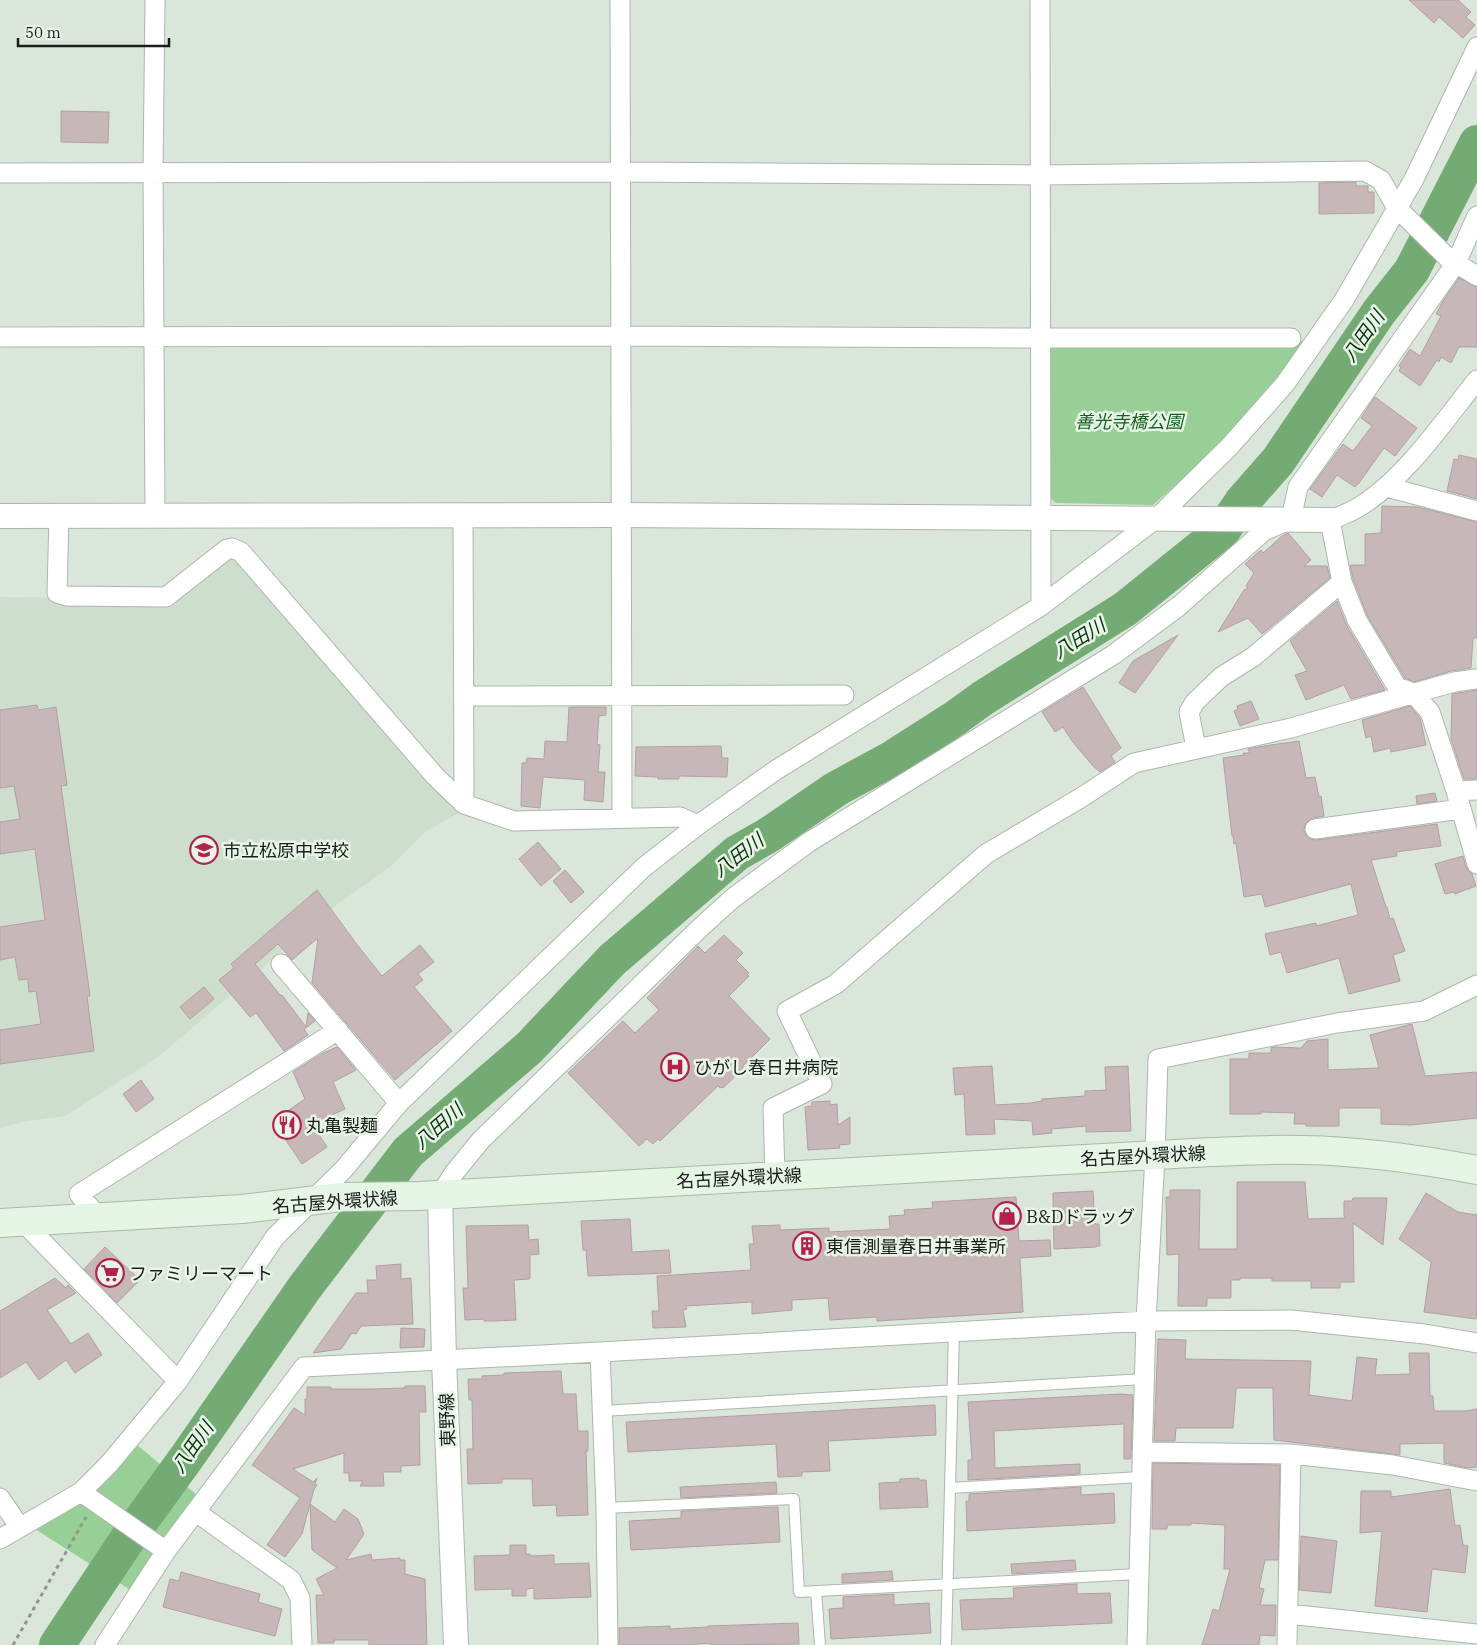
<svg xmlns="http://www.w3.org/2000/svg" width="1477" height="1645" viewBox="0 0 1477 1645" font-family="'IBM Plex Serif','Noto Sans JP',serif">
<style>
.built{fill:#cddecc}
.green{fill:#98cf97}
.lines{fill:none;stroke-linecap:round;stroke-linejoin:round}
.river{stroke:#74ab74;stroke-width:36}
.building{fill:#c8b7b9;stroke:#b1a0a2}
.service-casing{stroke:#acb7ab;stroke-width:12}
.minor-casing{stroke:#acb7ab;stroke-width:21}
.tertiary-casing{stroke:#acb7ab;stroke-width:26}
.secondary-casing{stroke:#acb7ab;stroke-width:30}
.path{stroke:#8f978f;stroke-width:3;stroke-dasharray:4 4;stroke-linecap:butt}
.service{stroke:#fff;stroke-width:10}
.minor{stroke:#fff;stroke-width:19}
.tertiary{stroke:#fff;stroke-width:24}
.secondary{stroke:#e4f5e3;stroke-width:28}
.labels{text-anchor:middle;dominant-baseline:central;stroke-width:5;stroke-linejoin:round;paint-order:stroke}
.park-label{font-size:18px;font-style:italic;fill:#13631b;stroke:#e8f4e8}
.poi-label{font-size:18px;fill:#1a1e1a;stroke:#e8f4e8;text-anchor:start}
.street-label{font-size:18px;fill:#1a1e1a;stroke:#e8f4e8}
.water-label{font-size:19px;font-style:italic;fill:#0a320d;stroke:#e8f4e8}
</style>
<rect width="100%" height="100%" fill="#dbe6db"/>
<!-- built -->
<path class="built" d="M 231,551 L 462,811 L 425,832 L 390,867 L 335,906 L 158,1057 L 65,1116 L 27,1121 L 0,1128 L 0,597 L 170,599 Z"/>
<!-- green -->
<path class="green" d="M 1049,341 L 1307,341 L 1288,371 L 1214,451 L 1153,505 L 1056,503 L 1049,497 Z
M 136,1444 L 196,1494 L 129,1589 L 35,1529 Z"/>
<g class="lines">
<!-- river -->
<path class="river" d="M 57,1645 L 129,1537 L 187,1457 L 305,1287 L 408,1152 L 529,1048 L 612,960 L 737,853 L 767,836 L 836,789 L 893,758 L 954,719 L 983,698 L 1125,609 L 1223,530 L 1242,502 L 1278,461 L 1379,312 L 1412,270 L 1477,143"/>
</g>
<!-- building -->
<path class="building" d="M 1409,0 L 1458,0 L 1471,12 L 1466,17 L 1475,25 L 1463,38 L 1439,17 L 1434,23 Z
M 61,111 L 109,112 L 108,143 L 61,142 Z
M 1356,182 L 1356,186 L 1368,186 L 1368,192 L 1374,192 L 1374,213 L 1319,214 L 1319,183 Z
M 1459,278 L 1477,287 L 1477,347 L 1459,347 L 1451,363 L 1441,357 L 1439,362 L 1437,360 L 1420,386 L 1399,371 L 1401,367 L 1399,366 L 1410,349 L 1420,356 L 1441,316 L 1436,314 L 1443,301 Z
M 1375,397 L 1417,428 L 1395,456 L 1384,448 L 1359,483 L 1355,487 L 1337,475 L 1322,497 L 1310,489 L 1343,444 L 1353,451 L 1372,426 L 1361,418 Z
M 1459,455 L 1477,459 L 1477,499 L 1447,491 L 1454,459 L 1458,460 Z
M 1382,506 L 1418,507 L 1477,522 L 1477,638 L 1473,638 L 1471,668 L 1451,671 L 1414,682 L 1405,678 L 1367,615 L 1353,579 L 1350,565 L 1365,565 L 1365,534 L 1381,533 Z
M 1288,533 L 1311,560 L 1304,566 L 1327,566 L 1330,578 L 1262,634 L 1248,618 L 1218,632 L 1244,590 L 1248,588 L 1246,586 L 1254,573 L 1245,564 L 1261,550 L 1263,553 L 1282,536 Z
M 1337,601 L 1347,626 L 1385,690 L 1351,699 L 1344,685 L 1306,700 L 1295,675 L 1307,671 L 1290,641 Z
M 1178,635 L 1135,693 L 1119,683 L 1133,661 Z
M 1083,687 L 1121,748 L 1111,756 L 1115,762 L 1100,772 L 1093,766 L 1072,741 L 1063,727 L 1055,732 L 1042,712 Z
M 1477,690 L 1477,779 L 1464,779 L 1451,739 L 1452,694 Z
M 1251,701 L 1259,719 L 1240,726 L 1234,711 L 1238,709 L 1237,706 Z
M 37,705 L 38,710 L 56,707 L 67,785 L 61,786 L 90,996 L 87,996 L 94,1051 L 0,1064 L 0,1030 L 41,1024 L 36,991 L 29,992 L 28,979 L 19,980 L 15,957 L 0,960 L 0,927 L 45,920 L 35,849 L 0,854 L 0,822 L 20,819 L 14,786 L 0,788 L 0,710 Z
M 1410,706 L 1420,718 L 1426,745 L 1391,752 L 1390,748 L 1374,752 L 1371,736 L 1366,738 L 1362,720 Z
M 569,707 L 606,707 L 606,715 L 599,716 L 597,744 L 600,745 L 598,772 L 605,772 L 603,802 L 584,800 L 585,780 L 543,777 L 540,808 L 521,806 L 522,763 L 526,763 L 527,758 L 544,759 L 545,741 L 567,742 Z
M 1299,741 L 1306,778 L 1315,777 L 1319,797 L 1321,796 L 1324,816 L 1313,818 L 1309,820 L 1305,824 L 1304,831 L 1306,835 L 1310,839 L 1317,840 L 1437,824 L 1441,846 L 1396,852 L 1397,856 L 1371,860 L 1386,907 L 1387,907 L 1390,919 L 1393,918 L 1405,951 L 1393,955 L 1400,981 L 1349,994 L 1339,958 L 1287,973 L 1281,952 L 1270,955 L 1265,934 L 1316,923 L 1316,926 L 1358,915 L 1351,884 L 1265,907 L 1262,894 L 1244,897 L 1236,843 L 1234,844 L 1233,836 L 1232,836 L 1223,758 L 1244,755 L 1243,753 L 1250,753 L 1248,749 L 1264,746 Z
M 721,746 L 722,758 L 728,758 L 727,777 L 679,776 L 679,779 L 658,779 L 658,777 L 635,776 L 636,747 Z
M 1435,793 L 1437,801 L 1417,804 L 1416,796 Z
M 538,842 L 561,869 L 541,886 L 519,859 Z
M 1463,856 L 1466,867 L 1472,874 L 1476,886 L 1455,894 L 1454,892 L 1445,894 L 1435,864 Z
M 565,870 L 584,892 L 571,903 L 553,881 Z
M 317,890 L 358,946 L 382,976 L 420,945 L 434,962 L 418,974 L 423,980 L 414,987 L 452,1031 L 395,1080 L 312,983 L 318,938 L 292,960 L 278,944 L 255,964 L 281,996 L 282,995 L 306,1027 L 308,1013 L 315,1021 L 304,1029 L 308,1035 L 284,1051 L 256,1013 L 250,1017 L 219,980 L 234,968 L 231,964 Z
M 724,935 L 743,953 L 736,960 L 749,973 L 747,975 L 749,976 L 729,996 L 770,1039 L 742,1067 L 744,1068 L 723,1088 L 722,1087 L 720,1088 L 718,1086 L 660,1141 L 658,1139 L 653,1144 L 647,1139 L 639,1146 L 568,1073 L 623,1021 L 635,1033 L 659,1010 L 647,998 L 698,946 L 705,953 Z
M 204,987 L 214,999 L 190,1019 L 180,1007 Z
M 1412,1024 L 1425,1076 L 1477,1072 L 1477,1118 L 1411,1125 L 1381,1124 L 1381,1108 L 1339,1108 L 1339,1126 L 1306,1126 L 1306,1124 L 1294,1124 L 1295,1113 L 1261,1112 L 1261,1114 L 1230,1114 L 1230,1059 L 1249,1059 L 1249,1053 L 1271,1053 L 1271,1048 L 1273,1047 L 1301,1048 L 1307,1041 L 1328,1039 L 1328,1070 L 1379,1068 L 1370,1035 Z
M 337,1047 L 356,1070 L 333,1082 L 345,1109 L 312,1124 L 327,1147 L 302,1164 L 273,1121 L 305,1099 L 293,1072 L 323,1053 Z
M 992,1066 L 995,1105 L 1031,1103 L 1042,1101 L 1042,1099 L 1085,1096 L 1085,1091 L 1106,1090 L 1105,1067 L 1128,1066 L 1131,1131 L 1086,1132 L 1086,1126 L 1051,1129 L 1052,1133 L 1033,1135 L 1032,1121 L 994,1119 L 995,1134 L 966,1135 L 964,1094 L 955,1095 L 953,1068 Z
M 141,1080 L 154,1099 L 136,1112 L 123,1094 Z
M 830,1101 L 830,1105 L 837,1104 L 838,1125 L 850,1117 L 850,1144 L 839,1145 L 840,1148 L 808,1150 L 805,1107 L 812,1106 L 812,1102 Z
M 1237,1182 L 1305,1182 L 1308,1219 L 1346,1218 L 1344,1216 L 1344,1201 L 1352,1201 L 1353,1198 L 1387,1198 L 1383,1245 L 1353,1223 L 1354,1282 L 1340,1282 L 1340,1288 L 1311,1288 L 1311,1281 L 1272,1281 L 1272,1278 L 1240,1278 L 1240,1280 L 1231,1280 L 1231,1298 L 1207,1298 L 1207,1306 L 1178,1306 L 1179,1254 L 1167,1255 L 1166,1197 L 1170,1197 L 1170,1190 L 1200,1190 L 1199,1249 L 1237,1249 Z
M 1093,1191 L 1095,1224 L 1099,1224 L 1100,1246 L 1096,1246 L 1096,1247 L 1054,1249 L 1053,1193 Z
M 1426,1193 L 1458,1212 L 1477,1215 L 1477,1310 L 1476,1319 L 1424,1312 L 1431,1262 L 1399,1239 Z
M 1016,1197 L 1019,1241 L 1050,1240 L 1051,1256 L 1020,1258 L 1023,1312 L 877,1321 L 877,1317 L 830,1320 L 828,1298 L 792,1300 L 792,1310 L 752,1314 L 752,1302 L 686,1306 L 687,1309 L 683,1310 L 686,1327 L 653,1328 L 652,1311 L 659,1311 L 657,1276 L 751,1270 L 749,1244 L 754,1244 L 752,1226 L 780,1225 L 780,1230 L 829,1228 L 829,1232 L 890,1229 L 889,1216 L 905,1215 L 904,1210 L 933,1208 L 932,1202 Z
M 630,1219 L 632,1252 L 669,1250 L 671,1273 L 588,1276 L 586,1250 L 583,1250 L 581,1221 Z
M 528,1225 L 529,1240 L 538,1239 L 539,1254 L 530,1255 L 530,1279 L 514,1280 L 516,1320 L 494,1321 L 484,1321 L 484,1319 L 465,1320 L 463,1288 L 468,1288 L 466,1226 Z
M 105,1247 L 140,1280 L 117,1303 L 84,1269 Z
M 401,1264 L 401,1279 L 411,1278 L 413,1324 L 361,1326 L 356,1334 L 352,1333 L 341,1349 L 313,1353 L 356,1293 L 368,1293 L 367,1280 L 377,1280 L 376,1266 Z
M 55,1278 L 66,1288 L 68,1285 L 76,1293 L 47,1310 L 71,1344 L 88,1333 L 102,1355 L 75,1373 L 66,1360 L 39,1380 L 26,1362 L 0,1378 L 0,1311 Z
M 401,1328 L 425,1329 L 424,1347 L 400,1348 Z
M 1158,1339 L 1186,1340 L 1185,1359 L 1311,1361 L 1309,1395 L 1352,1401 L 1357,1357 L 1377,1359 L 1375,1375 L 1410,1374 L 1409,1353 L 1429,1353 L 1430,1396 L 1433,1396 L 1434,1411 L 1465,1411 L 1477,1409 L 1477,1467 L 1468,1468 L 1444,1463 L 1444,1443 L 1400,1444 L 1400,1455 L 1274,1440 L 1273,1388 L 1236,1388 L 1233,1428 L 1176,1428 L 1175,1441 L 1154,1441 Z
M 561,1371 L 563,1394 L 576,1394 L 578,1431 L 588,1431 L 588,1451 L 586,1451 L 588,1515 L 557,1516 L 556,1505 L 533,1506 L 532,1479 L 502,1479 L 502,1483 L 468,1484 L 467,1449 L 473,1449 L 472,1400 L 469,1400 L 468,1379 L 482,1379 L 482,1376 L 504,1375 L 504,1373 Z
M 405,1386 L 425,1386 L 426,1412 L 419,1412 L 420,1465 L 401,1466 L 401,1472 L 383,1472 L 384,1486 L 360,1486 L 363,1481 L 349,1481 L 349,1473 L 344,1473 L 344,1453 L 293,1469 L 313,1482 L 317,1478 L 315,1484 L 317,1485 L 314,1489 L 302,1534 L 285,1557 L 267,1545 L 300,1498 L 252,1465 L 294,1408 L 305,1415 L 305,1399 L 307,1399 L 307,1387 L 331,1387 L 331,1389 L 372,1389 L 405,1388 Z
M 1121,1394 L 1133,1395 L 1131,1459 L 1124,1459 L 1124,1424 L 994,1431 L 995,1468 L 1080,1464 L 1080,1474 L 968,1480 L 968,1460 L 972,1460 L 968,1402 Z
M 935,1405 L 936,1435 L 828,1441 L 830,1471 L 802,1472 L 802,1476 L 778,1477 L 776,1444 L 628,1452 L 626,1422 Z
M 1153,1463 L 1280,1465 L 1278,1560 L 1265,1560 L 1259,1588 L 1264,1589 L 1260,1605 L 1276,1605 L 1275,1636 L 1260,1635 L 1259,1645 L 1202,1645 L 1213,1609 L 1219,1611 L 1230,1569 L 1224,1569 L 1225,1525 L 1191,1523 L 1191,1525 L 1167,1525 L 1167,1529 L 1152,1529 Z
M 919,1478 L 919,1480 L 926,1480 L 928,1507 L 880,1509 L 879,1483 L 900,1482 L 900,1479 Z
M 776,1482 L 777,1493 L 681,1498 L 680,1487 Z
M 1081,1487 L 1081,1495 L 1114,1493 L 1115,1523 L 967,1531 L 966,1501 L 969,1501 L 969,1494 Z
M 1450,1489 L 1455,1526 L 1460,1525 L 1463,1545 L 1468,1546 L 1465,1573 L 1432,1569 L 1427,1612 L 1375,1606 L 1382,1531 L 1360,1533 L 1361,1491 L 1391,1491 L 1391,1497 Z
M 310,1504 L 335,1522 L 344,1509 L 358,1519 L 364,1534 L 346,1560 L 371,1554 L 372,1560 L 400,1558 L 400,1560 L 405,1560 L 405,1574 L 425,1579 L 427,1645 L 369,1645 L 369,1640 L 334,1640 L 334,1643 L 318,1643 L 316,1595 L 324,1595 L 316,1579 L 337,1568 L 312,1550 Z
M 778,1507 L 780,1542 L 631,1550 L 629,1521 L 681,1518 L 681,1511 Z
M 1301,1536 L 1337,1541 L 1331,1593 L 1299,1590 Z
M 510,1545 L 526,1545 L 526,1554 L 530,1554 L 530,1556 L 554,1555 L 554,1564 L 589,1563 L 591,1597 L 534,1599 L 534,1588 L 526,1589 L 526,1596 L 512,1596 L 512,1589 L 475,1590 L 474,1556 L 510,1555 Z
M 1075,1560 L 1076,1570 L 1012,1574 L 1011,1564 Z
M 892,1571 L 893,1580 L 842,1583 L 842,1574 Z
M 181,1572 L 260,1594 L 258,1602 L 282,1609 L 275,1636 L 163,1607 L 170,1579 L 179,1581 Z
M 1077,1584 L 1077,1594 L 1110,1593 L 1112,1623 L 962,1630 L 960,1600 L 1014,1598 L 1013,1588 Z
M 894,1594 L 894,1605 L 929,1603 L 931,1633 L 831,1639 L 829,1609 L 843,1608 L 843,1597 Z
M 798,1623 L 799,1644 L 710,1645 L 710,1643 L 688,1645 L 619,1645 L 619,1628 L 670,1626 L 670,1629 L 708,1627 L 708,1626 Z"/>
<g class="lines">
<defs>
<path id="service" d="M 602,1411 L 1144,1379
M 950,1488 L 1141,1477
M 606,1508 L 794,1499 L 799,1592 L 1139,1574
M 816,1591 L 820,1645
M 946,1645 L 954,1332"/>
<path id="minor" d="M 155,0 L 153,173 L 155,515
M 620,0 L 622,818
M 0,173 L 620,172 L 1040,175 L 1365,171 L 1381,180 L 1397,208 L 1449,259 L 1477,276
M 0,337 L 620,336 L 1041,338 L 1291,338
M 1477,380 C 1444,421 1406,477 1362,505 C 1352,512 1341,516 1330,520 L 1342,582 L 1357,620 L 1397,687 L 1413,693 L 1430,712 L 1456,791 L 1477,864
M 1387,487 L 1477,511
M 463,515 L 464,804
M 59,516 L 57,593 L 67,596 L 166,597 L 227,549 L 232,548 L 241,552 L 435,776 L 464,804 L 514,821 L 680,817 L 698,825
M 1041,606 L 1157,518 L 1230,446 L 1285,384 L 1344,300 L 1414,179 L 1477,47
M 464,696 L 844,695
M 1196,748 L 1189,712 L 1195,702 L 1221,677 L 1253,657 L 1342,582
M 1456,791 L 1477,790
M 1315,829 L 1461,809
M 281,964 L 399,1103
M 775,1176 L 773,1108 L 822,1084 L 787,1011 L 836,984 L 986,854 L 1082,797 L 1134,763 L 1291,728 L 1454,682 L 1477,679
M 440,1195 L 454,1173 L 481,1140 L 701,927 L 733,898 L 809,842 L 1113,655 L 1179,606 L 1264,531 L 1291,519 L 1298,487 L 1456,263 L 1477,216
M 98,1217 L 79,1194 L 338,1030
M 23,1222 L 178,1381
M 600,1352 L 606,1508 L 608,1645
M 1142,1452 L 1291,1454 L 1393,1465 L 1477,1481
M 81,1492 L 166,1551
M 0,1498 L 19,1526
M 196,1512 L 291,1580 L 300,1598 L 302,1645
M 0,1539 L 81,1492 L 109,1464 L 178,1381 L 275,1237 L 344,1169 L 399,1103 L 644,867 L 698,825 L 776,770 L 1041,606 L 1040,0
M 1288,1614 L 1477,1634
M 105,1645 L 166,1551 L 304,1367 L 600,1352 L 1146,1321 L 1291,1320 L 1425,1334 L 1477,1343
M 1137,1645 L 1146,1321 L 1155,1156 L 1158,1059 L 1337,1023 L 1424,1011 L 1477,985
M 1287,1645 L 1291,1454"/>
<path id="tertiary" d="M 0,516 L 620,515 L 1330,520
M 440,1195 L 444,1360 L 456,1645"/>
<path id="secondary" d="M 0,1223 L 242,1209 L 341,1197 L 419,1196 L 1211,1152 C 1241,1151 1272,1149 1303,1150 C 1361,1151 1419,1159 1477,1170"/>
</defs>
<!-- service casing -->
<use href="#service" class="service-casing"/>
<!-- minor casing -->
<use href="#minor" class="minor-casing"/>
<!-- tertiary casing -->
<use href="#tertiary" class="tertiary-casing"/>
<!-- secondary casing -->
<use href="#secondary" class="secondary-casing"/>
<!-- path -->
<path class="path" d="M 13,1645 L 86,1517"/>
<!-- service -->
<use href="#service" class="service"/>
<!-- minor -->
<use href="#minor" class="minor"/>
<!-- tertiary -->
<use href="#tertiary" class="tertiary"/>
<!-- secondary -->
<use href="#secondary" class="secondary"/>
</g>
<!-- icons -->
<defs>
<symbol id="school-ring" viewBox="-11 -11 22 22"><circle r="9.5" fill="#e8f4e8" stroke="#b3224e" stroke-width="1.5"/><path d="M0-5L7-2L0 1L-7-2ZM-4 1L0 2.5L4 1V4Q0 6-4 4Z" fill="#b3224e"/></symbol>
<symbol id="hospital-ring" viewBox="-11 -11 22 22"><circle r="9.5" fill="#e8f4e8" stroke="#b3224e" stroke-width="1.5"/><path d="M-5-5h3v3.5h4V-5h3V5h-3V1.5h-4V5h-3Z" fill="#b3224e"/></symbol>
<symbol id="restaurant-ring" viewBox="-11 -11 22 22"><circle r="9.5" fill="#e8f4e8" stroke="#b3224e" stroke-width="1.5"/><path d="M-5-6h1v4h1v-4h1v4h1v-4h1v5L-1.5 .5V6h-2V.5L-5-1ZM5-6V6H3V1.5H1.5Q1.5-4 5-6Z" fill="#b3224e"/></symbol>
<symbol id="shop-ring" viewBox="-11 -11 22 22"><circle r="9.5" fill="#e8f4e8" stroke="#b3224e" stroke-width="1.5"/><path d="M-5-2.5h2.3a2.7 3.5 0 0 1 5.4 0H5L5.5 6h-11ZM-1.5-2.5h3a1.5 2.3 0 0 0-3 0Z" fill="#b3224e"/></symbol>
<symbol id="building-ring" viewBox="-11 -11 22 22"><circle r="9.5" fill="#e8f4e8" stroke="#b3224e" stroke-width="1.5"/><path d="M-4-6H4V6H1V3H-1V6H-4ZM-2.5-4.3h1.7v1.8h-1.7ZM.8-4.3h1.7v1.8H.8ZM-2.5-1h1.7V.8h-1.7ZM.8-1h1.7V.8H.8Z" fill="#b3224e"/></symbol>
<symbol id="supermarket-ring" viewBox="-11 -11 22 22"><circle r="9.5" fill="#e8f4e8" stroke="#b3224e" stroke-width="1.5"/><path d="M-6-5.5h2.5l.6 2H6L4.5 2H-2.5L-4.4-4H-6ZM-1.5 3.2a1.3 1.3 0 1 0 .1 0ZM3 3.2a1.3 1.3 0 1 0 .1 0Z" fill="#b3224e"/></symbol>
</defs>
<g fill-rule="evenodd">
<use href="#school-ring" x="188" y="834" width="32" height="32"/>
<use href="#hospital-ring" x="659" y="1051" width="32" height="32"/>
<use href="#restaurant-ring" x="271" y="1109" width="32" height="32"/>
<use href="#shop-ring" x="991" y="1200" width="32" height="32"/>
<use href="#building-ring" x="791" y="1230" width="32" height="32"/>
<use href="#supermarket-ring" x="94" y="1257" width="32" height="32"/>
</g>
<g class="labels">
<!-- park labels -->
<g class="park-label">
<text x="1129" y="421">善光寺橋公園</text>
</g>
<!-- poi labels -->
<g class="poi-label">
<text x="223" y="850">市立松原中学校</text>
<text x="694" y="1067">ひがし春日井病院</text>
<text x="306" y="1125">丸亀製麺</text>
<text x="1026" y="1216">B&amp;Dドラッグ</text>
<text x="826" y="1246">東信測量春日井事業所</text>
<text x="129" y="1273">ファミリーマート</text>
</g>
<!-- street labels -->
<g class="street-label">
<text transform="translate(1143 1156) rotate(-3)">名古屋外環状線</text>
<text transform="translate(739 1178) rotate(-3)">名古屋外環状線</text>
<text transform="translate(335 1202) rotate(-4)">名古屋外環状線</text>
<text transform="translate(447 1420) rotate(-92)">東野線</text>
</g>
<!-- water labels -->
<g class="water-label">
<text transform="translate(1363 336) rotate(-55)">八田川</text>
<text transform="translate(1079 638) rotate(-32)">八田川</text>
<text transform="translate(738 855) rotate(-37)">八田川</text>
<text transform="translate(438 1126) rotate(-41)">八田川</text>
<text transform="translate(192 1447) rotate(-55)">八田川</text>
</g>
</g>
<!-- scale -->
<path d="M18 38v8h151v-8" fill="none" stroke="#1a1e1a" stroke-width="2.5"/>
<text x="25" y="38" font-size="15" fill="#1a1e1a" stroke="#e8f4e8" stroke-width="4" paint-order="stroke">50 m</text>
</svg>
